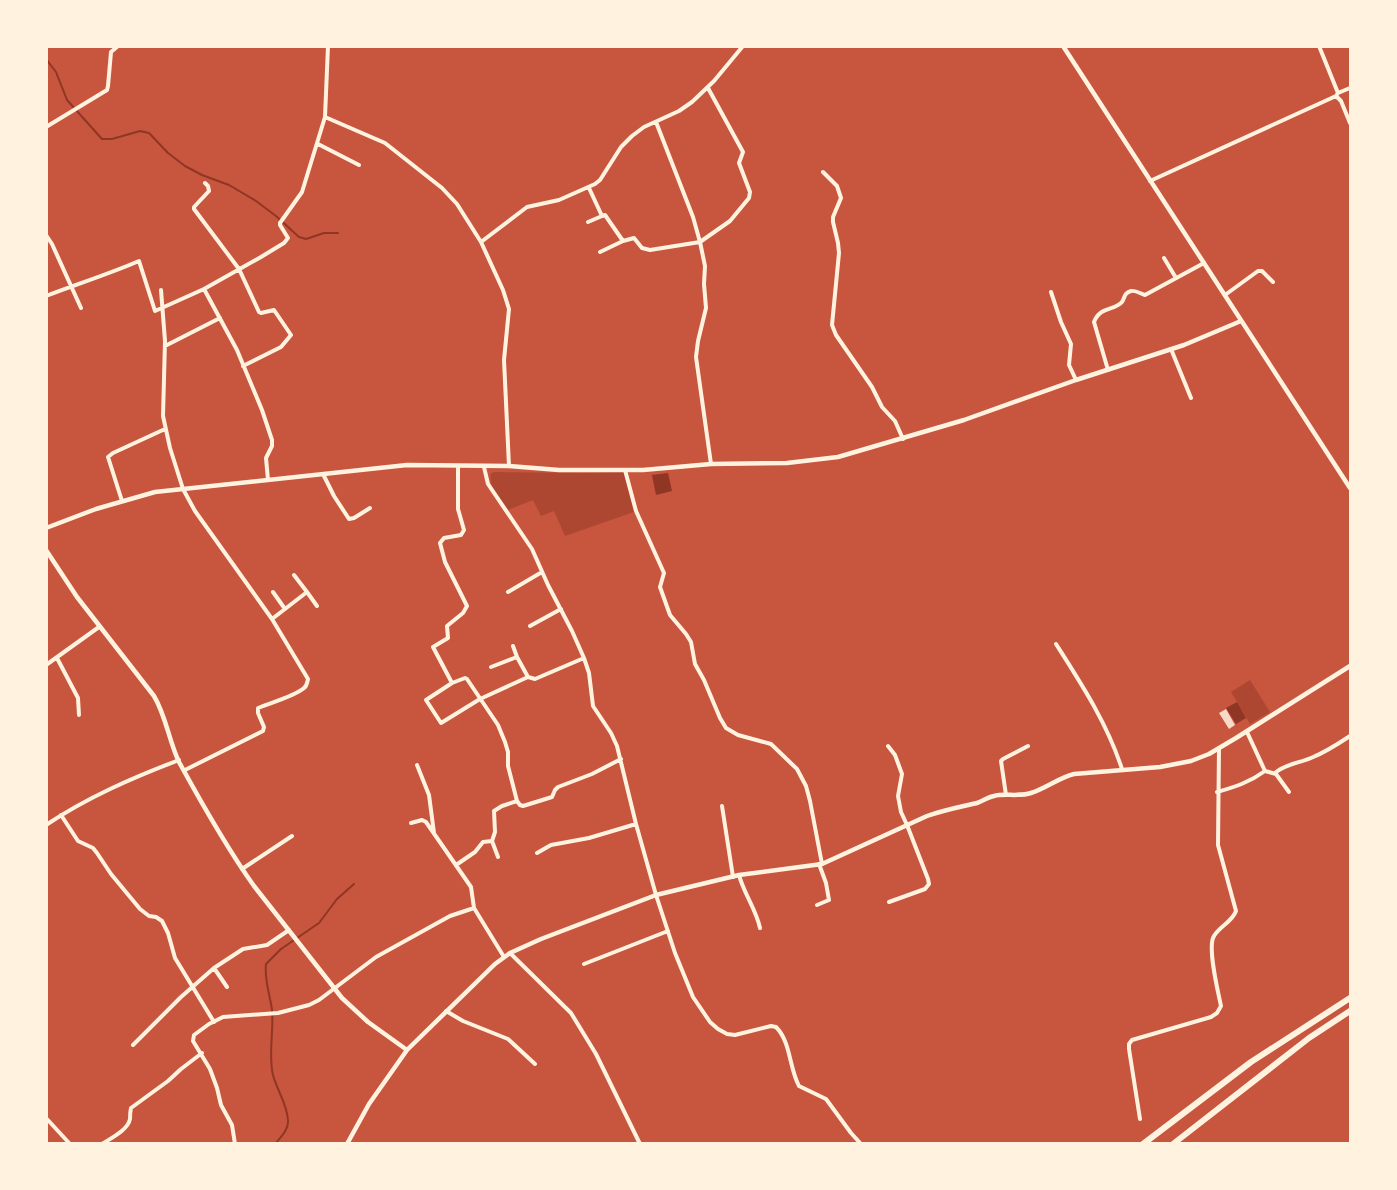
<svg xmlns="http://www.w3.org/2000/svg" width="1397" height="1190" viewBox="0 0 1397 1190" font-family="'Space Grotesk',sans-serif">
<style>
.green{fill:#ae4732}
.water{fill:#8f3625}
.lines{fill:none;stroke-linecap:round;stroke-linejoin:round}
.stream{stroke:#8f3625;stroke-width:2}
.building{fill:#f7dbc8}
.minor{stroke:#fff3e0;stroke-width:4}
.tertiary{stroke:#fff3e0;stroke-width:4.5}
.secondary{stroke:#fff3e0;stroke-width:4.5}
.trunk{stroke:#fff3e0;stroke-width:6}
</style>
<rect width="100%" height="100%" fill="#c8553d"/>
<!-- green -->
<path class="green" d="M 495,472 L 585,473 L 624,472 L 634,512 L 565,536 L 554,511 L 541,516 L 533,500 L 508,510 C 500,499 488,487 491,473 Z
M 1250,680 L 1270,712 L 1250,724 L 1231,692 Z"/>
<!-- water -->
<path class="water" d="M 668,473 L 672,491 L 656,495 L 652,475 Z
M 1237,702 L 1246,718 L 1236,724 L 1226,708 Z"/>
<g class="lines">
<!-- stream -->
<path class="stream" d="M 46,59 L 56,72 L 67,100 L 102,139 L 112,139 L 140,131 L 149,133 L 168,153 L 185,166 L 202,175 L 229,185 L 256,201 L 276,216 L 299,237 L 306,239 L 324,233 L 338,233
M 275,1144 C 281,1137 289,1129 288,1120 C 287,1104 277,1090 273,1075 C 268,1054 274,1032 272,1010 C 270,995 264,979 266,964 L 281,949 L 319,923 L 337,899 L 354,884"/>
</g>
<!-- building -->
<path class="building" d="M 1226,709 L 1235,725 L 1229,729 L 1219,713 Z"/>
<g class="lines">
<!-- minor -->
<path class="minor" d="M 1319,46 L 1338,93 L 1336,96
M 1338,93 L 1350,88
M 325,117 L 385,143 L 442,188 L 457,204 L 481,242 L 503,290 L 509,309 L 504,360 L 509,466
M 656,122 L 693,217 L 700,242 L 730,221 L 749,198 L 750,192 L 739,163 L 743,152 L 708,88
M 46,127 L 107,90 L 108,86 L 111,52 L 118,46
M 318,144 L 359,165
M 823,172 L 837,186 L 841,198 L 833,217 L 833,222 L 838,243 L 839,253 L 832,325 L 836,335 L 872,387 L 882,407 L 895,421 L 903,439
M 1150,181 L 1336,96 L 1341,101 L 1350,123
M 205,183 L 208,186 L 209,191 L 194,207 L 194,209 L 239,269 L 259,312 L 261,313 L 274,310 L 291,335 L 281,347 L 243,366
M 589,188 L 602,216 L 605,215 L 623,241 L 634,238 L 642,248 L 650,250 L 700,242 L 705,266 L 704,284 L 706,308 L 698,341 L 696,357 L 711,464
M 588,222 L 602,216
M 46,235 L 52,244 L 81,308
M 481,242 L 527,207 L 559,200 L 595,184 L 600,180 L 621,147 L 632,136 L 644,127 L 679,111 L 692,102 L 714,81 L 743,46
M 600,252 L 623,241
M 1164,258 L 1176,278
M 204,289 L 261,257 L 284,243 L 288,238 L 280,225 L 280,223 L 302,192 L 325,117 L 328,46
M 161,290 L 165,341 L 163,416 L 170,448 L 183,489 L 195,511 L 272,619 L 308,679 C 307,683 307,686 304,688 C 295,696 270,703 258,708 L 258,713 L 264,727 L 263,731 L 185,770
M 1051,292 L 1061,322 L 1071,344 L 1069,365 L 1076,380
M 1225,295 L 1258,271 L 1262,271 L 1273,282
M 46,296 C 77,284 109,274 139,261 L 155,311 L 204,289 L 237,350 L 262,410 L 272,440 L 272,446 L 266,458 L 268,480
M 165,346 L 220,318
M 1171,349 L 1191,398
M 1108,370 L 1094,322 C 1100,306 1114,311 1122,302 C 1125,297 1124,293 1131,291 C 1136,290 1141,294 1145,295 L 1204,263
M 484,467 L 488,484 L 532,549 L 548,585 L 572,631 L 584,658 L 589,673 L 593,706 L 611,733 L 617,746 L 636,824 L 656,895 L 675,953 L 693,997 L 710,1022 L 718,1029 L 727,1034 L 735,1035 L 771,1026 L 776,1027 C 791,1042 789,1068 799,1086 L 826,1099 L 851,1133 L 861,1144
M 625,470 L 636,511 L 664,573 L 660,587 L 670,615 L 686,634 L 691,642 L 695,664 L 704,680 L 720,718 L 726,728 L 738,735 L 771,744 L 797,769 L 806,786 L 810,801 L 822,864
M 323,474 L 334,496 L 349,519 L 354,518 L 370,508
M 122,501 L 108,457 L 113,453 L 165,429
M 294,575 L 307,592
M 273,592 L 285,609
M 508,592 L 542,572
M 272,619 L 307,592 L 317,606
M 530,626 L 561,609
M 1056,644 C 1082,685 1107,723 1122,769
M 513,646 L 517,657 L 528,677 L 535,679 L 584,658
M 57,658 L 78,698 L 79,715
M 46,665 L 99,627
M 491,667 L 517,657
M 452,683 L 433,647 L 448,638 L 447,626 L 463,613 L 467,606 L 445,562 L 440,543 L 444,538 L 461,535 L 464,530 L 458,509 L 458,466
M 1247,732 L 1265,771
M 888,746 L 895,755 L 902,774 L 898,796 L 901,812 L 907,825 L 928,879 L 929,884 L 925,889 L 889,902
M 417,765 L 429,795 L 434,833
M 1275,773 C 1285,764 1299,763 1311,758 C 1326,752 1338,744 1350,736
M 1217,792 C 1235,787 1250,782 1265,771 L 1276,774 L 1289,792
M 1006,795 L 1001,761 L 1003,759 L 1028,746
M 517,801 L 520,805 L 523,806 L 552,797 L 555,790 L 558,787 L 592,774 L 621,759
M 722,806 L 733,877
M 61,815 L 78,841 L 93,848 L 97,853 L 111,874 L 140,909 L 149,916 L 156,917 L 162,921 L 168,933 L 175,958 L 214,1022
M 46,825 C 88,797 132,778 179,760
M 537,853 L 551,845 L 589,838 L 636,824
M 498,857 L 492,841 L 495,832 L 494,811 L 502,806 L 517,801 L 508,766 L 508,752 L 505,742 L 498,725 L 467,679 L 465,678 L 452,683 L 426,700 L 441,723 L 480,699 L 528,677
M 456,865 L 475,852 L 483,842 L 492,841
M 242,869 L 292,836
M 739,875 C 744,894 756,909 760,928
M 817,905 L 829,900 L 826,883 L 819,864
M 474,908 L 504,957
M 510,953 L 571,1013 L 596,1054 L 640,1144
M 584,964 L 668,931
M 214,968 L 227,987
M 446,1011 L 463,1021 L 508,1039 L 535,1064
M 133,1045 L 181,997 L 214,968 L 243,949 L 267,945 L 289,930
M 46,1118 L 70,1144
M 1140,1119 L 1129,1049 L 1129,1044 L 1132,1040 L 1211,1017 L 1217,1013 L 1221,1006 C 1218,992 1207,946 1214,936 C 1220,926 1232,922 1236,911 L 1218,845 L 1219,748
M 102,1144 C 111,1138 128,1130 130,1119 C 130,1115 130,1112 131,1108 L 168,1081 L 181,1069 L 202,1053
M 235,1144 L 232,1125 L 221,1105 L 217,1088 L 210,1069 L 193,1041 L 194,1035 L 209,1024 L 223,1017 L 278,1013 L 309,1005 L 319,1000 L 376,957 L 450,916 L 474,908 L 471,887 L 426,822 L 422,820 L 411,823"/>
<!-- tertiary -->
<path class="tertiary" d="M 46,528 L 96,509 L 155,492 L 407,465 L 509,466 L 559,470 L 643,470 L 711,464 L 787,463 L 838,457 L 964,420 L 1076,380 L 1184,345 L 1241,321
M 46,550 L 77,597 L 154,696 C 166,716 169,741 179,762 C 202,804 226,847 254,886 L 342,998 L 368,1022 L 407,1050
M 347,1144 L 369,1104 L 407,1050 L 495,964 L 510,953 L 541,939 L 656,895 L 739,875 L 822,864 L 927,816 C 944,810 960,807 977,803 C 983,801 988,797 994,796 C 1004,793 1019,797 1031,793 C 1047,788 1058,778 1074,774 L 1160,767 L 1191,761 L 1209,754 L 1236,738 L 1350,666"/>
<!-- secondary -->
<path class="secondary" d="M 1063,46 L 1350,488"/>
<!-- trunk -->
<path class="trunk" d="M 1143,1144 L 1251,1062 L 1350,998
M 1173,1144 L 1309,1038 L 1350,1011"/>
</g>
<!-- border -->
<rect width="1397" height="1190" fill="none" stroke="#fff3e0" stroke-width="96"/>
</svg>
